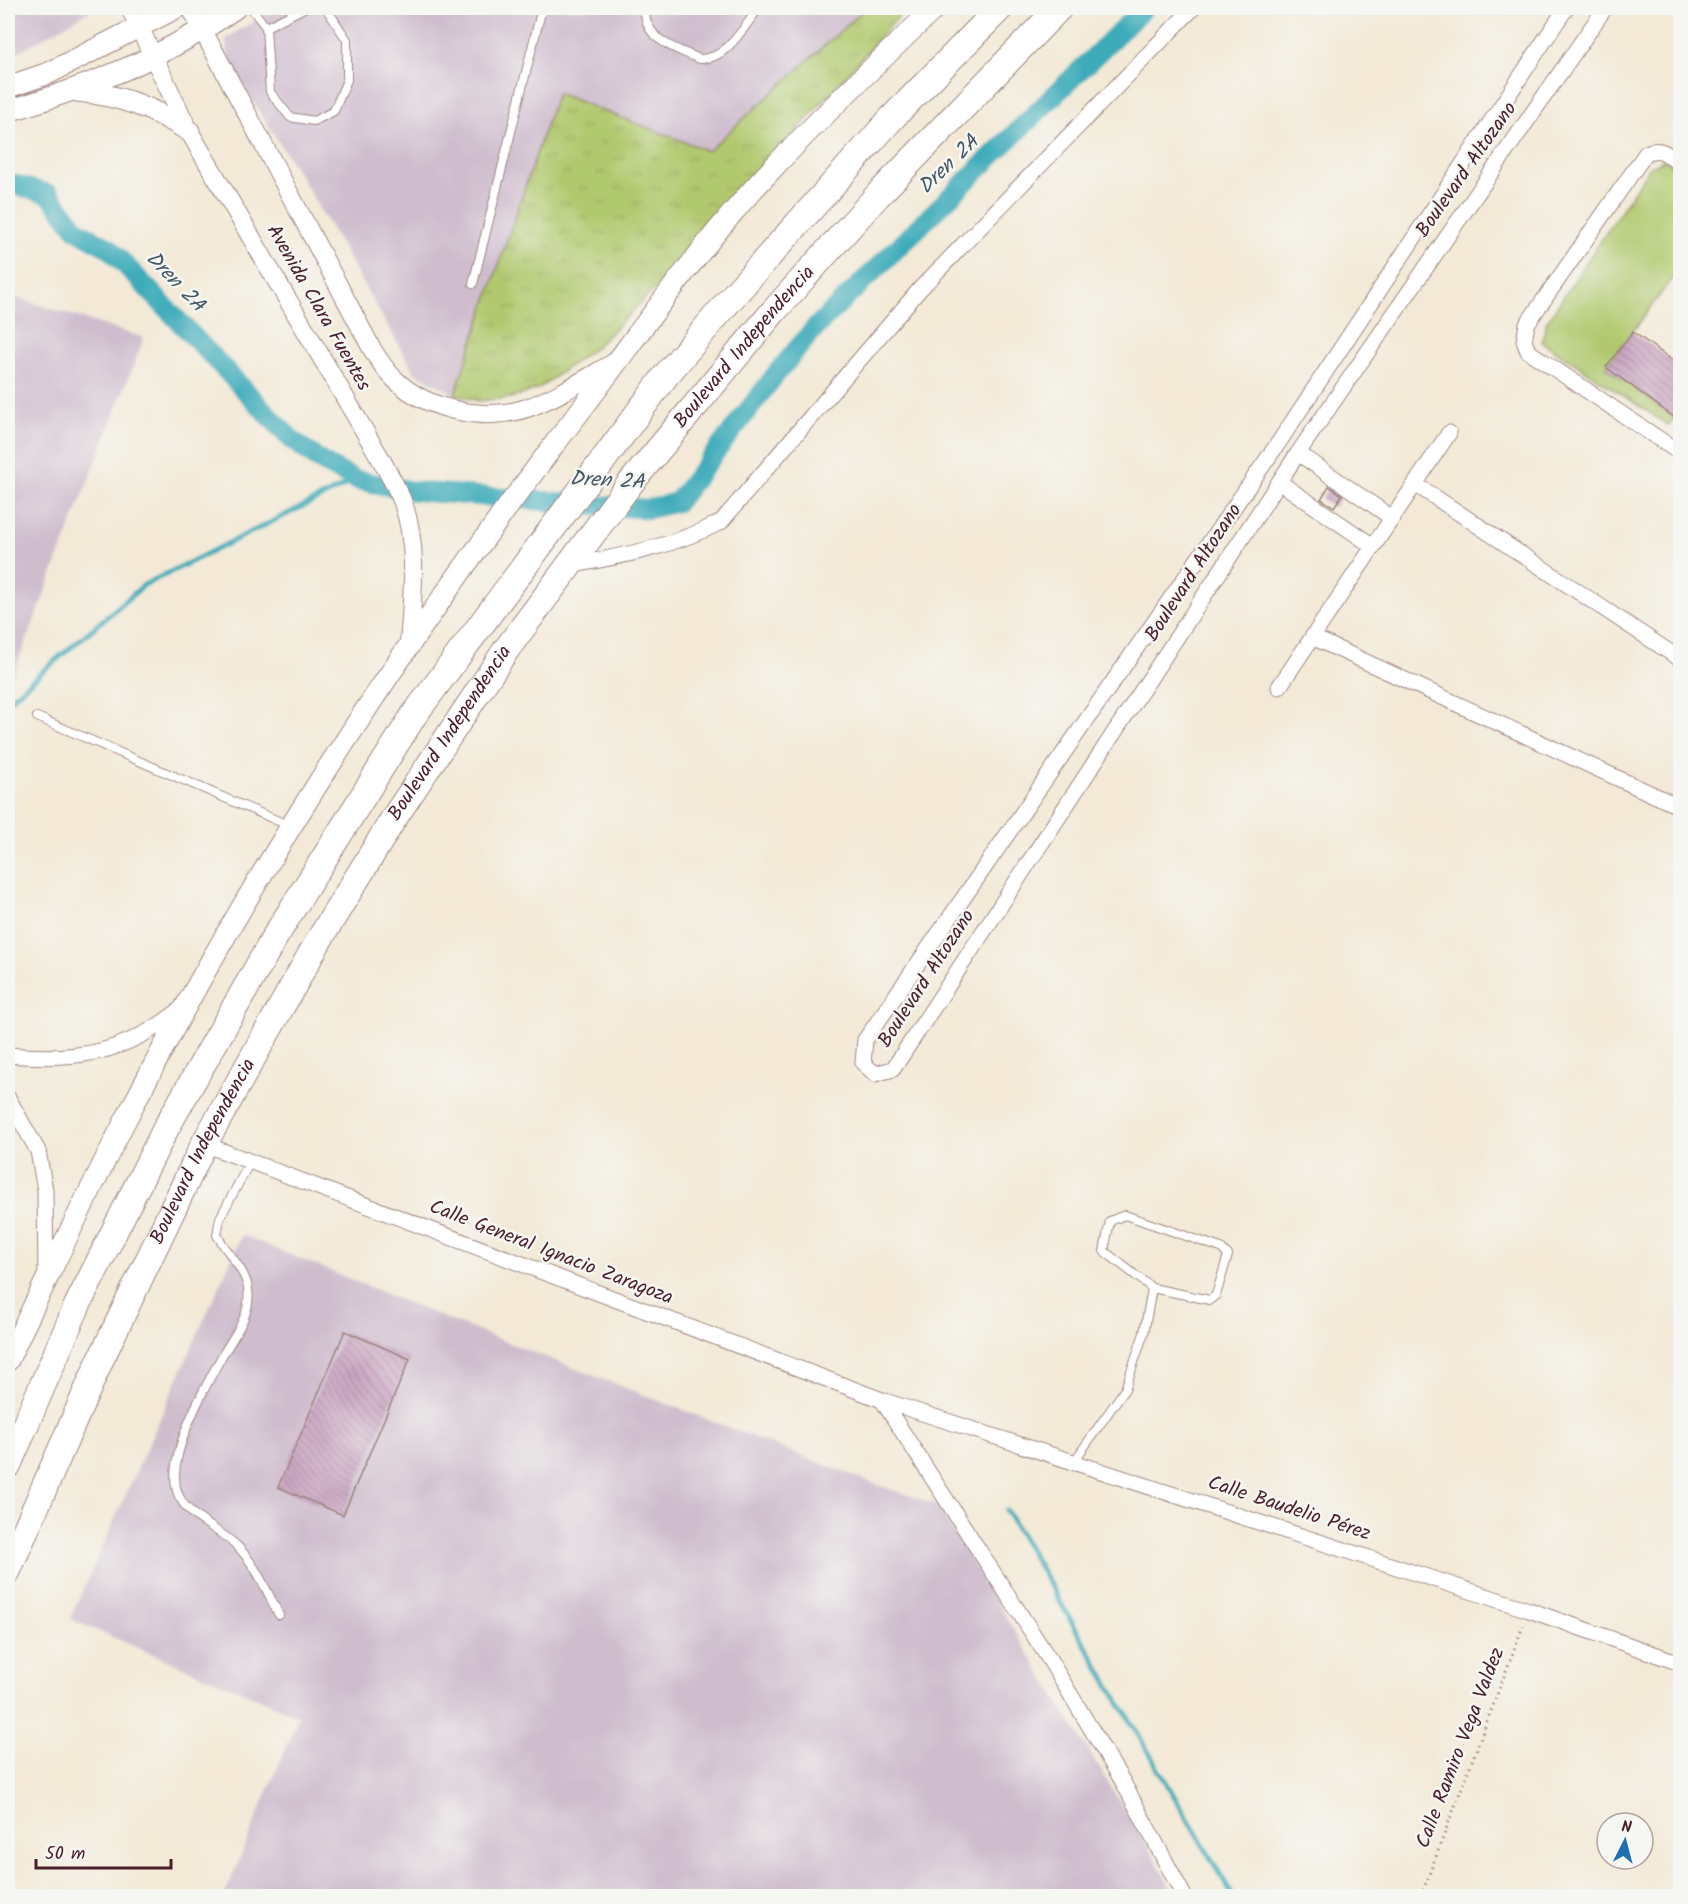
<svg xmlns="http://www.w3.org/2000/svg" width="1688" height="1904" viewBox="0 0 1688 1904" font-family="Kalam,sans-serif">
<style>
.industrial{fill:#cfbdce}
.grass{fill:url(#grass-tufts);stroke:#7e744c;stroke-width:1.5}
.green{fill:#b1c96e;stroke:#7e744c;stroke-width:1.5}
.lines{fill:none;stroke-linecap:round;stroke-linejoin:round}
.stream{stroke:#3cabba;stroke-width:5}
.canal{stroke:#3cabba;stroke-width:20}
.building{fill:url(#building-back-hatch)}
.service-casing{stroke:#9e8480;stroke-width:10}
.minor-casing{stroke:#9e8480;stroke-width:17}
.tertiary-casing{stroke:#9e8480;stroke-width:20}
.secondary-casing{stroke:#9e8480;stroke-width:23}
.trunk-casing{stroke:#9e8480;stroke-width:28}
.path{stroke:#9e8480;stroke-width:3;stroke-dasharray:1.5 4.5;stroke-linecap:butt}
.service{stroke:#fff;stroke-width:8}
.minor{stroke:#fff;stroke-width:15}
.tertiary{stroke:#fff;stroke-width:18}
.secondary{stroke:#fff;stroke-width:21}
.trunk{stroke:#fff;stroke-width:26}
.labels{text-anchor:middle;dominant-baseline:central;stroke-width:5;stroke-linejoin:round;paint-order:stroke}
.street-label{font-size:20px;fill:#4a1f2b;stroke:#f6f6f2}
.water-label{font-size:21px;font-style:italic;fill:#445764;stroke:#f6f6f2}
</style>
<defs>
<pattern id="grass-tufts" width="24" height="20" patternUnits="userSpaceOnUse" patternTransform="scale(1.5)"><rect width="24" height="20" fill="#b1c96e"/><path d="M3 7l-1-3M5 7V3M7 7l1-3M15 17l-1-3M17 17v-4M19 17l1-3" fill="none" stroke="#9aac5f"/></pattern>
<pattern id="building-back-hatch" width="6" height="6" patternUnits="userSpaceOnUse" patternTransform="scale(1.5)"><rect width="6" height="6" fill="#c8a1c0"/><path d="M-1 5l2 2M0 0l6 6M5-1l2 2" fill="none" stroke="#a4839c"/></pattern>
</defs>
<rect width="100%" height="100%" fill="#f6f6f2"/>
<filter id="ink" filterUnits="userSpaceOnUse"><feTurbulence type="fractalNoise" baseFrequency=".0167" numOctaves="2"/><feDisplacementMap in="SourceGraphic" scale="12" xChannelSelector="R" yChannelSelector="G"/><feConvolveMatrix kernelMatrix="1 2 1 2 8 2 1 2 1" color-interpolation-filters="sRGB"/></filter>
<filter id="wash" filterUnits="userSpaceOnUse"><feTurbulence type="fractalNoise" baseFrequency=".008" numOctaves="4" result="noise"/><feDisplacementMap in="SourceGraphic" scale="24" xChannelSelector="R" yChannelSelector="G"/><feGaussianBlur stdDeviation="1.35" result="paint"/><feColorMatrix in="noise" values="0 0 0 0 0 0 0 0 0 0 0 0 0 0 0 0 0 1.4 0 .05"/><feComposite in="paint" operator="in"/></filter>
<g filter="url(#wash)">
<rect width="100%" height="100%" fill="#f3e9d6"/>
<!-- industrial -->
<path class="industrial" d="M 8,8 L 95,8 L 8,58 Z
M 277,8 L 866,8 L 708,151 L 557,93 L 455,394 L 415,373 L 301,177 L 230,65 L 225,39 Z
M 8,295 L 144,338 L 8,688 Z
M 242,1235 L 452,1321 L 875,1484 L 937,1505 L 1151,1852 L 1175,1896 L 224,1896 L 299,1716 L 70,1619 Z"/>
<!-- grass -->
<path class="grass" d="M 866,8 L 906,8 L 659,285 L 596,347 L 538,389 L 510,398 L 478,401 L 455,394 L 557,93 L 708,151 Z"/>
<!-- green -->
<path class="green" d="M 1665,159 L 1680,174 L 1680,268 L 1606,367 L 1675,418 L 1668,425 L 1542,342 L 1546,323 L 1650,167 Z"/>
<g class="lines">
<!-- stream -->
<path class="stream" d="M 8,701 L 144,585 L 356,480
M 1006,1510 L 1233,1896"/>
<!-- canal -->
<path class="canal" d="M 8,183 L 49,194 L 77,230 L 109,248 L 292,440 L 322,462 L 356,480 L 413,491 L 648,509 L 677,502 L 776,374 L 814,329 L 1144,8"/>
</g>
<g id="blocks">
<!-- building -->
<path class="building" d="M 1633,332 L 1680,366 L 1680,408 L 1675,418 L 1606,367 Z
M 1329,486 L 1342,495 L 1334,507 L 1321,499 Z
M 345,1331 L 410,1359 L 343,1515 L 278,1487 Z"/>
</g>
</g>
<g filter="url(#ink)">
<use href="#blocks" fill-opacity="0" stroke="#9e8480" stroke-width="1.5"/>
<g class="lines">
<defs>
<path id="service" d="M 251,8 L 266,27 L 304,8
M 645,8 C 643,40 676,49 700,59 C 727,60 744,26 759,8
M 266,27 L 270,92 L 290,117 L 314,121 L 334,111 L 347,80 L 347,40 L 326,8
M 473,284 L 542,8
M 37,717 L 290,826
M 250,1162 L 220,1218 L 217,1235 C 226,1252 246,1270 248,1289 C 252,1314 234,1336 222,1356 C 205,1387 166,1456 177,1491 C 185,1517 218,1528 236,1545 C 256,1564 267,1592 279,1615
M 1073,1463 L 1125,1389 L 1144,1333 L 1152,1288 L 1210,1300 L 1216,1295 L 1228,1255 L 1221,1248 L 1125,1215 L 1110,1221 L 1104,1251 L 1152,1288"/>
<path id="minor" d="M 1566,8 L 1279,442 L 865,1040 L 863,1063 L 875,1074 L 893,1069 L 1298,453 L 1605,8
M 1680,165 C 1669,155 1661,146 1646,153 L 1527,324 L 1524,341 L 1528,351 L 1680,453
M 1298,453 L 1392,518
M 1279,482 L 1373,546
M 1415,484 L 1449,433
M 569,566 C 622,556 672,547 721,522 L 920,289 L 1193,8
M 1312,637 L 1680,807
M 1279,687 L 1415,484 L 1680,659
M 8,1055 C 77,1061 124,1054 180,1010
M 8,1098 L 38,1151 L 45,1190 L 46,1276
M 204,1144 L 882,1400 L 1529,1610 L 1680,1663
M 882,1400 L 1051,1662 L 1123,1782 L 1184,1896"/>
<path id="tertiary" d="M 130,8 L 189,131 L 382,461 C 389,475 398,489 403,503 C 419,548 412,598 409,645
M 191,8 L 372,349 C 377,357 382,365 388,372 C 419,409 482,423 527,408 C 558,397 588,377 617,361"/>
<path id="secondary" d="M 8,87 L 49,73 L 176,8
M 77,91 C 120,95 154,108 189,131
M 8,111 C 88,87 166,57 235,8
M 8,1360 C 81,1206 157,1051 244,904 C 348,728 465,559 590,398 C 648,321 704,241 770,171 C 823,115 879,61 935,8"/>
<g id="trunk">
<path d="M 8,1465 L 77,1306 L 166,1128 L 276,935 L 414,715 L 667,374 L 734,295 L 892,118 L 1000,8"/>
<path id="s1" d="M 8,1570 L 100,1361 L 204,1144 L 319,940 L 394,818 L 506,650 L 629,485 L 773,312 L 878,195 L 1059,8"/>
</g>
</defs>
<!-- service casing -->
<use href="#service" class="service-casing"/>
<!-- minor casing -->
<use href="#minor" class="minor-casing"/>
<!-- tertiary casing -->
<use href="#tertiary" class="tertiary-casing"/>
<!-- secondary casing -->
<use href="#secondary" class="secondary-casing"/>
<!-- trunk casing -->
<use href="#trunk" class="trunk-casing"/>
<!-- path -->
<path class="path" d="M 1421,1896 L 1523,1626"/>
<!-- service -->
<use href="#service" class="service"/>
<!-- minor -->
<use href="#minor" class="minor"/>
<!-- tertiary -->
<use href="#tertiary" class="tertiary"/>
<!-- secondary -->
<use href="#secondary" class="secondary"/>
<!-- trunk -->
<use href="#trunk" class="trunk"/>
</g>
</g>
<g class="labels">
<!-- street labels -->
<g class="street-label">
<text transform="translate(1467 170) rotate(-55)">Boulevard Altozano</text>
<text transform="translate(318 308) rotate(60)">Avenida Clara Fuentes</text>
<text stroke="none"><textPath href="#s1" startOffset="1434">Boulevard Independencia</textPath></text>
<text transform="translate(1194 573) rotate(-57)">Boulevard Altozano</text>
<text stroke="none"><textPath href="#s1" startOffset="948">Boulevard Independencia</textPath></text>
<text transform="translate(927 979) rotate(-57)">Boulevard Altozano</text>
<text stroke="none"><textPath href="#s1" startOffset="462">Boulevard Independencia</textPath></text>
<text transform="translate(551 1253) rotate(21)">Calle General Ignacio Zaragoza</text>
<text transform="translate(1289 1509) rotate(18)">Calle Baudelio Pérez</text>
<text transform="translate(1461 1748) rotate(-69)">Calle Ramiro Vega Valdez</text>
</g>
<!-- water labels -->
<g class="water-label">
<text transform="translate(949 165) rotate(-44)">Dren 2A</text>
<text transform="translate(175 282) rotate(46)">Dren 2A</text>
<text transform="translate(607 481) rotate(3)">Dren 2A</text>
</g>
</g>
<!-- margin -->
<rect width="1688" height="1904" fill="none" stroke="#f6f6f2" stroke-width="30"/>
<!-- north arrow -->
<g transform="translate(1625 1841) rotate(6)"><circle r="28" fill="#f6f6f2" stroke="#b1a0a2" stroke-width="1.5"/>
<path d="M0-4.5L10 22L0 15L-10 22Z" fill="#1f6fb2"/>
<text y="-9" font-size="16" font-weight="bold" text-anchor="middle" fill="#4a1f2b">N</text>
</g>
<!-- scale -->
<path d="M36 1859v9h135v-9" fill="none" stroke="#4a1f2b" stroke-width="3"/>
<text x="45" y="1859" font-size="18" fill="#4a1f2b" stroke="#f6f6f2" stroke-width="4.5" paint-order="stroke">50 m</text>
</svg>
